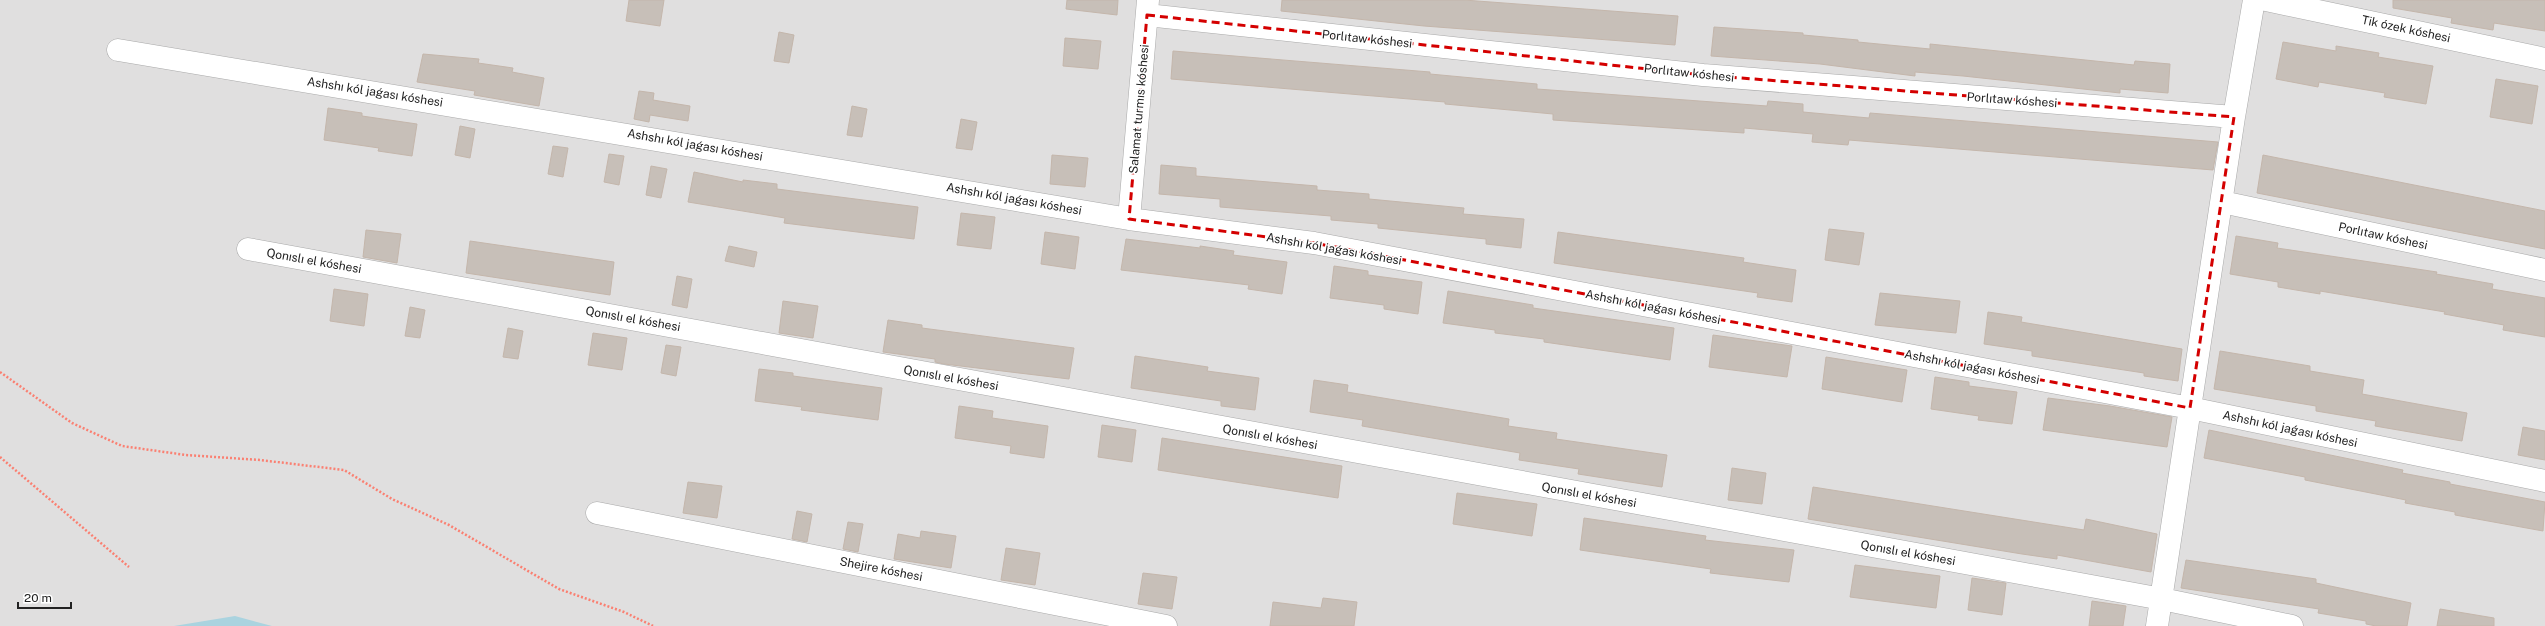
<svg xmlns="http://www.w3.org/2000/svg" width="2545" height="626" viewBox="0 0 2545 626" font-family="'Public Sans',sans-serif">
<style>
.residential{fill:#e0dfdf}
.water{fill:#aad3df}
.building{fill:#c7bfb8;stroke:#c4b6ab}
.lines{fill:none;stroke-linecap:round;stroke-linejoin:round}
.minor-casing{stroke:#a9a9a9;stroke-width:23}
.path{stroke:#fa8072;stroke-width:2.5;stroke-dasharray:2 2;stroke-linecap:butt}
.minor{stroke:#fff;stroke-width:22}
.marked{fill:none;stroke:#d40000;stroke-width:3;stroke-dasharray:8 5;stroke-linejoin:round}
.labels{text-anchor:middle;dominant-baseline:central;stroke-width:3;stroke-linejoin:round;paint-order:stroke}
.street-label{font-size:12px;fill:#222;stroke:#fff}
</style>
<rect width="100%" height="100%" fill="#f2efe9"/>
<!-- residential -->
<path class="residential" d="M 0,0 L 2545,0 L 2545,626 L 0,626 Z"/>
<!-- water -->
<path class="water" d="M 235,616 L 272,626 L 174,626 Z"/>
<!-- building -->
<path class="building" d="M 629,0 L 664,0 L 660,26 L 626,21 Z
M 1067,0 L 1118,0 L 1117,15 L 1066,9 Z
M 1282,0 L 1464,0 L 1678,16 L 1675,45 L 1424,26 L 1281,11 Z
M 2393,0 L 2545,0 L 2545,31 L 2494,23 L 2493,30 L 2451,23 L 2452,18 L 2393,8 Z
M 1714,27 L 1803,33 L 1803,35 L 1858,40 L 1858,42 L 1930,49 L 1930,44 L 2134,65 L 2135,61 L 2170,64 L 2168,93 L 2120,89 L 2120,93 L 1963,76 L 1915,72 L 1915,76 L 1820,64 L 1711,56 Z
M 779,32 L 794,35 L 789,63 L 774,61 Z
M 1065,38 L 1101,41 L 1098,69 L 1063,66 Z
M 2283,42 L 2336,51 L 2336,46 L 2379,53 L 2378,57 L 2433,66 L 2426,104 L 2384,97 L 2385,93 L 2319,82 L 2318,87 L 2276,79 Z
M 1173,51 L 1430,72 L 1430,74 L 1537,84 L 1537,89 L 1767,106 L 1768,101 L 1803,104 L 1803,112 L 1869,118 L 1870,113 L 2218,142 L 2213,170 L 1849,140 L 1848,145 L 1812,142 L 1813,134 L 1744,128 L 1744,133 L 1553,120 L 1553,114 L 1445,104 L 1445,102 L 1171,79 Z
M 423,54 L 479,59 L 478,63 L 513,68 L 512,72 L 544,78 L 539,106 L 474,95 L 475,91 L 417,82 Z
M 2496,79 L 2538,86 L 2532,124 L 2490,117 Z
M 639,91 L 654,93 L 653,100 L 690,106 L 688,121 L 650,115 L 649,122 L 634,119 Z
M 852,106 L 867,109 L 862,137 L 847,135 Z
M 328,108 L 362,113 L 362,116 L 417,124 L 412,156 L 378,151 L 379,148 L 324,140 Z
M 961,119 L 977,122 L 972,150 L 956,148 Z
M 460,126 L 475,129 L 470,158 L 455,155 Z
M 553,146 L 568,148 L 563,177 L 548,174 Z
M 609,154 L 624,156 L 619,185 L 604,182 Z
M 1052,155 L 1088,158 L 1085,187 L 1050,184 Z
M 2263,155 L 2545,211 L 2545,249 L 2257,193 Z
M 1161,165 L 1196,168 L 1196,176 L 1317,186 L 1317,190 L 1369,194 L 1369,199 L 1464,208 L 1463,214 L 1524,219 L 1521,248 L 1486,244 L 1486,239 L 1378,228 L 1378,224 L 1331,220 L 1331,216 L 1220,207 L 1220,199 L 1159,194 Z
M 651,166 L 667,169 L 661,198 L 646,195 Z
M 694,172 L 743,182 L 743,180 L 777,184 L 777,189 L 918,207 L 914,239 L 784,223 L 785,218 L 688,202 Z
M 961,213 L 995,217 L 991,249 L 957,245 Z
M 1829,229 L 1864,233 L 1859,265 L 1825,260 Z
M 366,230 L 401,234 L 397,263 L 363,257 Z
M 1045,232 L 1079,237 L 1075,269 L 1041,264 Z
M 1558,232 L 1744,258 L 1743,262 L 1796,270 L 1792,302 L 1757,297 L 1758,293 L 1554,263 Z
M 2236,236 L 2278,243 L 2277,248 L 2437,272 L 2436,274 L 2493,284 L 2492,289 L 2545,298 L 2545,337 L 2503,330 L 2504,325 L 2444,314 L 2445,312 L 2320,291 L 2320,294 L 2278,287 L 2278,282 L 2230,274 Z
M 1126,239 L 1200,248 L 1200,246 L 1234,251 L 1233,255 L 1287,262 L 1282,294 L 1248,289 L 1249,285 L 1121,270 Z
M 470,241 L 614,262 L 610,295 L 466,273 Z
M 729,246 L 757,252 L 754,267 L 725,261 Z
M 1334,266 L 1368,271 L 1368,275 L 1422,282 L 1418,314 L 1384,309 L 1384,305 L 1330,298 Z
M 677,276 L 692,279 L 687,308 L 672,305 Z
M 334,289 L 368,294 L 364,326 L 330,321 Z
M 1448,291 L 1533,305 L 1533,308 L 1674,328 L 1670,360 L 1544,342 L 1544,339 L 1495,333 L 1495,330 L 1443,323 Z
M 1880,293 L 1960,301 L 1956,333 L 1875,325 Z
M 783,301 L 818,306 L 813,338 L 779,333 Z
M 410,307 L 425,310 L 420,338 L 405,336 Z
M 1988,312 L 2022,317 L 2021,322 L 2182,349 L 2178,381 L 2144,376 L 2144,373 L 2032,356 L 2032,351 L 1984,344 Z
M 888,320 L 922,325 L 922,328 L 1074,348 L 1069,379 L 944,364 L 935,362 L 935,359 L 883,352 Z
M 508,328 L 523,331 L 518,359 L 503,357 Z
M 593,333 L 627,338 L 622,370 L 588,365 Z
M 1713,335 L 1792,346 L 1787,377 L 1709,367 Z
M 666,345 L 681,347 L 676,376 L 661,373 Z
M 2220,351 L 2310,366 L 2310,371 L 2364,380 L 2362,394 L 2467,413 L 2462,441 L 2375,426 L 2376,421 L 2316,411 L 2316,406 L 2214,389 Z
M 1135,356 L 1208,367 L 1207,371 L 1259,378 L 1255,410 L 1221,406 L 1221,401 L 1131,388 Z
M 1826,357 L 1907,370 L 1902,402 L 1822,389 Z
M 759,369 L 793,373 L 793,376 L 882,388 L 878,420 L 801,410 L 802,407 L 755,401 Z
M 1935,377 L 1969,382 L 1969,386 L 2017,392 L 2012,424 L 1978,420 L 1979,416 L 1931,409 Z
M 1314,380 L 1348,385 L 1347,392 L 1509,419 L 1508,426 L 1557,433 L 1556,439 L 1667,455 L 1662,487 L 1578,474 L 1579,469 L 1519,460 L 1520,453 L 1362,426 L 1363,420 L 1310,412 Z
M 2048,398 L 2110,406 L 2172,417 L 2167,447 L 2043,430 Z
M 959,406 L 993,411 L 992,418 L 1048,426 L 1044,458 L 1010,453 L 1011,446 L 955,438 Z
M 1102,425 L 1136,430 L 1132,462 L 1098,457 Z
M 2523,427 L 2545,431 L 2545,460 L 2518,455 Z
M 2209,430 L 2403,470 L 2402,473 L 2450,482 L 2450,484 L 2545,502 L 2543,531 L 2455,515 L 2455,512 L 2405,503 L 2406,500 L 2305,480 L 2305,477 L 2204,458 Z
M 1162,438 L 1342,466 L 1338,498 L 1158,470 Z
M 1732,468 L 1766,473 L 1762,504 L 1728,500 Z
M 688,482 L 722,486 L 717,518 L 683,513 Z
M 1813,487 L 2084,530 L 2086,519 L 2157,534 L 2151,572 L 2057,555 L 2057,559 L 2022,554 L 1808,519 Z
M 1457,493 L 1537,504 L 1532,536 L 1453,524 Z
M 797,511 L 812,514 L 807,542 L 792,539 Z
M 1584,518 L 1706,536 L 1705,540 L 1794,550 L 1789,582 L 1710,573 L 1711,569 L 1580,550 Z
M 848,522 L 863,524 L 858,552 L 843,549 Z
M 921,531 L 956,536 L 951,568 L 894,559 L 898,534 L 920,538 Z
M 1006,548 L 1040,553 L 1035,585 L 1001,580 Z
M 2186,560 L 2316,579 L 2316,583 L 2411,603 L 2407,626 L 2376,626 L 2366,624 L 2366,621 L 2318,613 L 2319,609 L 2181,588 Z
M 1855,565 L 1940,576 L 1936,608 L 1850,597 Z
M 1143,573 L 1177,577 L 1172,609 L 1138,604 Z
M 1972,578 L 2006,583 L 2002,615 L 1968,610 Z
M 1323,598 L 1357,602 L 1354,626 L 1270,626 L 1273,602 L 1321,608 Z
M 2092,601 L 2126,606 L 2123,626 L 2089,626 Z
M 2440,609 L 2494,618 L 2494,626 L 2437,626 Z"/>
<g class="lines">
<defs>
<path id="minor" d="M 2266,0 L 2545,59
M 1147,15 L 1703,75 L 2234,117
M 118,50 L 1129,219 L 1314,243 L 2190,408 L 2545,481
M 2222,202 L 2545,270
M 1129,219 L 1148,0
M 248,249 L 2162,599 L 2292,626
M 597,513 L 1166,626
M 2157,626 L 2234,117 L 2254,0"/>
</defs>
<!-- minor casing -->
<use href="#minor" class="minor-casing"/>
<!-- path -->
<path class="path" d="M 0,372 L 72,423 L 122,446 L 186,455 L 260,460 L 344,470 L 392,499 L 449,525 L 559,589 L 624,612 L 653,626
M 0,457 L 129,567"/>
<!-- minor -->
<use href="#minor" class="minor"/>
</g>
<!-- marked area -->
<path class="marked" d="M 1147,15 L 1703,75 L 2234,117 L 2190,408 L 1314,243 L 1129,219 Z"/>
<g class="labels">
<!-- street labels -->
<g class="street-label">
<text transform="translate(2406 29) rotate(12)">Tik ózek kóshesi</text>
<text transform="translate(1367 39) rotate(6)">Porlıtaw kóshesi</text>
<text transform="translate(1689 73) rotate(6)">Porlıtaw kóshesi</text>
<text transform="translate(375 92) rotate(9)">Ashshı kól jaǵası kóshesi</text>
<text transform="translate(2012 100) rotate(4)">Porlıtaw kóshesi</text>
<text transform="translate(1139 109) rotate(-85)">Salamat turmıs kóshesi</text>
<text transform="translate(695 145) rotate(10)">Ashshı kól jaǵası kóshesi</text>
<text transform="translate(1014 199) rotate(10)">Ashshı kól jaǵası kóshesi</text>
<text transform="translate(2383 236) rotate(12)">Porlıtaw kóshesi</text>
<text transform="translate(1334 249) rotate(10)">Ashshı kól jaǵası kóshesi</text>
<text transform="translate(314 261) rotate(10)">Qonıslı el kóshesi</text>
<text transform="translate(1653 307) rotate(11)">Ashshı kól jaǵası kóshesi</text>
<text transform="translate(633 319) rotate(10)">Qonıslı el kóshesi</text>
<text transform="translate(1972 367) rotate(11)">Ashshı kól jaǵası kóshesi</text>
<text transform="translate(951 378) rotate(10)">Qonıslı el kóshesi</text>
<text transform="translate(2290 429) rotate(12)">Ashshı kól jaǵası kóshesi</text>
<text transform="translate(1270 437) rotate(10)">Qonıslı el kóshesi</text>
<text transform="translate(1589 495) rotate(10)">Qonıslı el kóshesi</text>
<text transform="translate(1908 553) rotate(10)">Qonıslı el kóshesi</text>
<text transform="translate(881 569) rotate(11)">Shejire kóshesi</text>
</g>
</g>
<!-- scale -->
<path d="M18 602v6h53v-6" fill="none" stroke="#222222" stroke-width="2"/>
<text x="24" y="602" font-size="12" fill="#222222" stroke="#ffffff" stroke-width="3" paint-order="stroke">20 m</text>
</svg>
